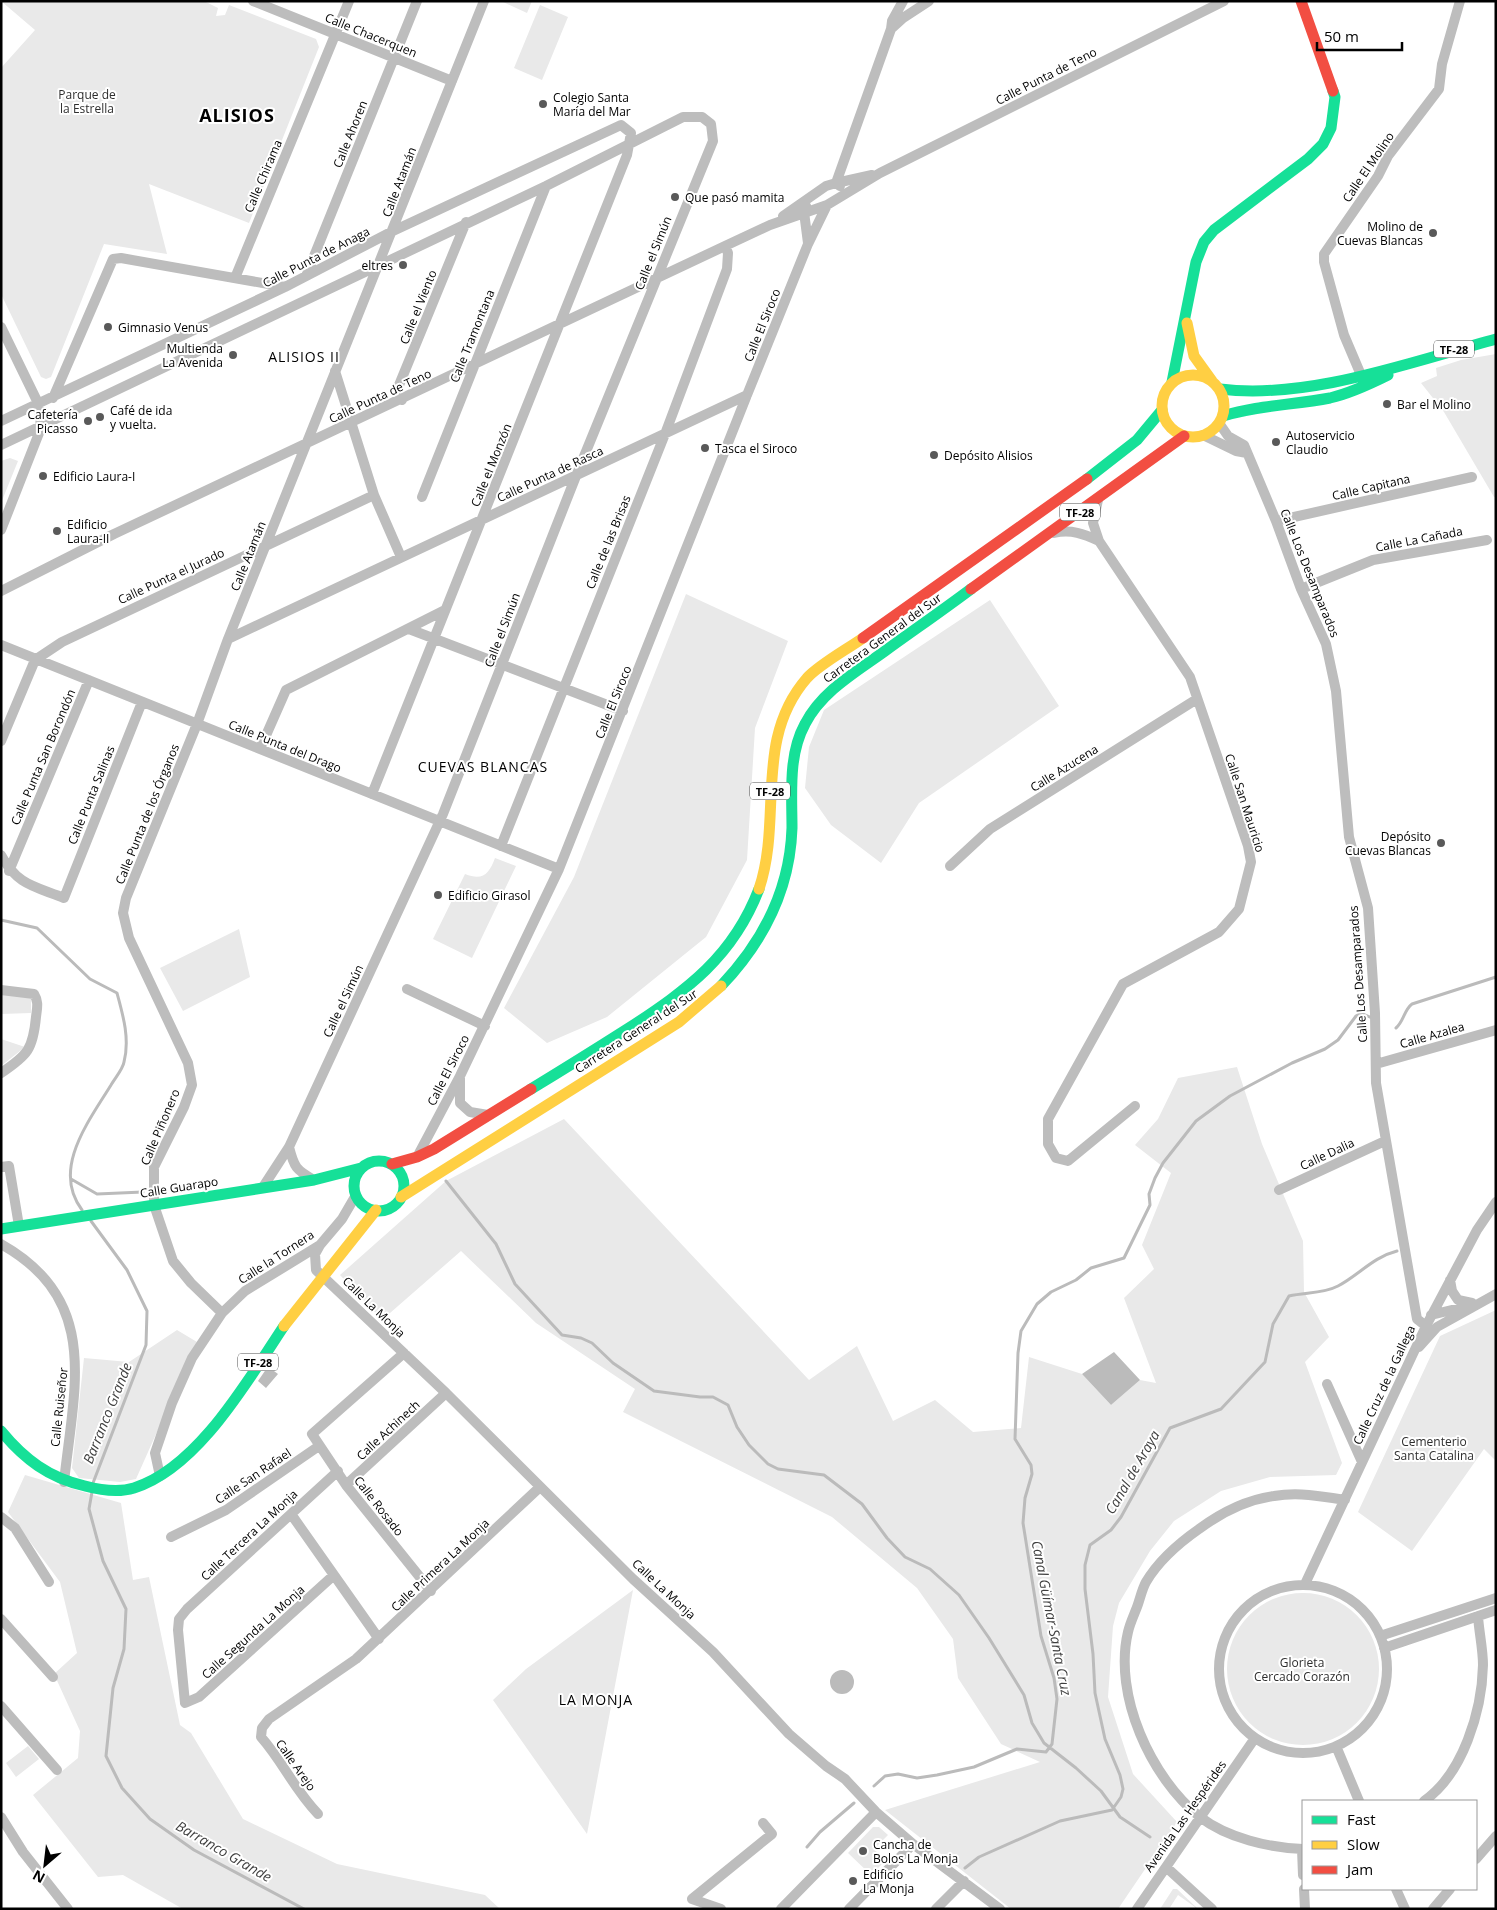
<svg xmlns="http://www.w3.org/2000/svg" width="1497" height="1910" viewBox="0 0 1497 1910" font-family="'Open Sans',sans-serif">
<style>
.green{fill:#e9e9e9}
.water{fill:#bbb}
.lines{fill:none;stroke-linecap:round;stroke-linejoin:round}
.stream{stroke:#bbb;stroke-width:3}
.street{stroke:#bdbdbd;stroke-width:10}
.fast{stroke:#16e098;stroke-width:11}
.slow{stroke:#ffcf43;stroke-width:11}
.jam{stroke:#f24e42;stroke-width:11}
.poi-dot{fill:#595959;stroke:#fff;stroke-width:2}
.labels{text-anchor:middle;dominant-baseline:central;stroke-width:4;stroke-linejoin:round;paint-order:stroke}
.shield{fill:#fff;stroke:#4c4c4c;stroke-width:1}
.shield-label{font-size:11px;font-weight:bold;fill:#000}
.street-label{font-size:12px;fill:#000;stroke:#fff}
.park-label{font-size:12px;fill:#2e2e2e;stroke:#fff}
.poi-label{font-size:12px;fill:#000;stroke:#fff;text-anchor:start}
.neighbourhood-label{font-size:14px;letter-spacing:1px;fill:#000;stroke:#fff}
.water-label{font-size:14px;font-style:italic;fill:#3f3f3f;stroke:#fff}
.district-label{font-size:18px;font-weight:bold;letter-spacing:1px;fill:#000;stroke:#fff}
</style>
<rect width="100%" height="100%" fill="#fff"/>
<!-- green -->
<path class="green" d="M 1,1 L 204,1 L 218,8 L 216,16 L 225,15 L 229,5 L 316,39 L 319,47 L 249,223 L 149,184 L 167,254 L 104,244 L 51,377 L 46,379 L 41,377 L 1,294 L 1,68 L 35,30 Z
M 501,1 L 532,1 L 527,13 Z
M 540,5 L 568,17 L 542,80 L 514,68 Z
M 1496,354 L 1496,497 L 1494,497 L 1444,412 L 1421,383 L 1437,376 L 1436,368 L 1461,360 Z
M 10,458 L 18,461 L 1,503 L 1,461 Z
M 686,594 L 788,641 L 755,728 L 747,860 L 706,937 L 607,1017 L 547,1043 L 504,1008 L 574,877 Z
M 990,600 L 1059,706 L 919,803 L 881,863 L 831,825 L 805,788 L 809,747 L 824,710 Z
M 495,858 L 516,866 L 472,958 L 433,939 L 465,874 C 483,881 489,874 495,858 Z
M 239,929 L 250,977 L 183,1011 L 160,968 Z
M 1,990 L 31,998 L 31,1013 L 1,1014 Z
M 1,1039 L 25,1047 L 1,1066 Z
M 1237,1067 L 1262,1144 L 1303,1241 L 1304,1292 L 1329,1337 L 1305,1362 L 1342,1463 L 1336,1475 L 1270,1477 L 1221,1491 L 1174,1521 L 1150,1551 L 1119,1603 L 1113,1626 L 1108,1697 L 1133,1774 L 1177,1822 L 1118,1909 L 1011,1909 L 885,1810 L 1040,1762 L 1001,1744 L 958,1678 L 953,1639 L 917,1588 L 832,1517 L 623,1412 L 635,1389 L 536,1323 L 461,1251 L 382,1320 L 340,1275 L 446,1181 L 564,1119 L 809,1380 L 857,1346 L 893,1421 L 935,1400 L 973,1432 L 1021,1428 L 1029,1357 L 1082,1374 L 1111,1405 L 1140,1380 L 1156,1383 L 1124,1298 L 1154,1269 L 1142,1245 L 1171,1173 L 1135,1145 L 1158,1119 L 1178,1078 Z
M 1496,1310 L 1496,1461 L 1484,1449 L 1412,1551 L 1358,1512 L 1440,1336 Z
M 177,1330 L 197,1342 L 136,1479 L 120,1482 L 79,1478 L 72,1468 L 84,1358 L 129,1362 Z
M 25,1475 L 121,1503 L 133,1580 L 149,1577 L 180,1725 L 191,1733 L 243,1819 L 337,1864 L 485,1895 L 500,1909 L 183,1909 L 123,1875 L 98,1877 L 33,1795 L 78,1758 L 80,1731 L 54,1674 L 77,1653 L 60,1582 L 8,1512 Z
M 633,1590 L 587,1834 L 493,1700 L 526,1669 Z
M1227 1669a76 76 0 1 1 152 0a76 76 0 1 1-152 0Z
M 28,1746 L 39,1759 L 16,1777 L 6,1763 Z
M 873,1827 L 879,1827 L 888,1835 L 874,1849 L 885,1861 L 871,1875 L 848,1853 Z
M 1173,1889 L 1177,1889 L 1198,1909 L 1195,1909 L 1195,1907 L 1178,1895 L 1169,1909 L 1160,1909 Z"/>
<!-- water -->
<path class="water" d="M 1114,1352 L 1140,1380 L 1111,1405 L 1082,1374 Z
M 269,1365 L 276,1369 L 274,1371 L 278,1374 L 266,1388 L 258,1381 Z
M830 1682a12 12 0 1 1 24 0a12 12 0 1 1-24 0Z"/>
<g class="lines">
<!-- stream -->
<path class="stream" d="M 1,920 L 37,928 L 90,979 L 117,993 C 123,1015 130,1039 124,1062 C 123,1069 115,1078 111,1085 C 89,1121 51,1169 82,1210
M 1396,1028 C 1404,1021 1404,1010 1412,1004 L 1496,977
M 71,1179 L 97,1194 L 143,1192
M 446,1181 L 496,1244 L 515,1284 L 562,1335 L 581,1338 L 592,1343 L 613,1363 L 654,1391 L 700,1397 L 713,1397 L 728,1405 L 737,1427 L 749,1445 L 768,1464 L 778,1469 L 824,1475 L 862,1504 L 887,1538 L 905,1557 L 930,1569 L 959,1595 L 989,1638 L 1024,1695 L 1032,1723 L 1044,1743 L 1076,1768 L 1101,1791 L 1120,1817 L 1150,1837
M 91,1221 L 127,1270 L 147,1311 L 146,1345 L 93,1483
M 92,1492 L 89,1509 L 103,1561 L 126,1609 L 124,1649 L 113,1688 L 106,1756 L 122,1788 L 150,1819 L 194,1850 L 304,1909
M 874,1786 L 885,1776 L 898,1774 L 917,1778 L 937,1775 L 974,1767 L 1017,1749 L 1046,1752 L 1052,1744 L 1057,1699 L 1054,1678 L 1041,1636 L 1023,1523 L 1025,1498 L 1032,1474 L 1031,1465 L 1015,1439 L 1018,1353 L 1021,1331 L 1037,1304 L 1051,1292 L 1076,1280 L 1091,1268 L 1124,1258 L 1150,1205 L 1149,1194 L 1155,1178 L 1163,1163 L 1196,1121 L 1230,1096 L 1292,1063 L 1325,1049 L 1338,1040 L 1356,1016 L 1361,1013 L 1372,1018
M 807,1847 L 820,1832 L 854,1803
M 965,1868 L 979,1857 L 1060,1821 L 1112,1810 L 1121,1797 L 1123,1789 L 1120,1775 L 1105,1739 L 1095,1693 L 1093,1654 L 1085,1589 L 1085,1565 L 1090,1545 L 1111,1530 L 1121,1517 L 1170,1428 L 1221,1409 L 1265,1362 L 1273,1324 L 1289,1296 C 1305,1292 1323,1294 1338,1286 C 1359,1275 1373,1257 1397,1251"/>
<!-- street -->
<path class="street" d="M 253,1 L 452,81
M 892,28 L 903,18 L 929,1
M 836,183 L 891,29 L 892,21 L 903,1
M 836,183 L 872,175
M 806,206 L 804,212 L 808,243
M 783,216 L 826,186 L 836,183 L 840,186
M 306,276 L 417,1
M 235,278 L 349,1
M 1,327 L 39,405 L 41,428 L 1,530
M 335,371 L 374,495 L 401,557
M 1361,375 L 1344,335 L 1324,262 L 1324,254 L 1378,176 L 1388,156 L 1439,89 L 1442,64 L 1460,1
M 53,398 L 113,259 L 121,258 L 285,287
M 402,400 L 397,390 L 466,222
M 1,421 L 285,287 L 393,231 L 621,125 L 631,133 L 627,155 L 372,794
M 1219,423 L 1228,436 L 1244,445 L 1276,521 L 1301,589 L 1326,644 L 1336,691 L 1349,837 L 1368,908 L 1375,1013 L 1376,1083 L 1417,1319 L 1426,1326
M 1203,435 L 1236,451 L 1247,453
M 1,445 L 546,186 L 683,117 L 702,117 L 711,124 L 713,141 L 576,476 L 443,814 L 289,1147 L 263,1187
M 422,497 L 546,186
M 1098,500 L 1093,523 L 1099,541 L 1190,677 L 1248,846 L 1251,862 L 1239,909 L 1219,932 L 1123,984 L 1048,1119 L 1048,1144 L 1056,1158 L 1068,1161 L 1135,1106
M 1276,521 L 1472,477
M 1054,533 C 1071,529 1084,534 1099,541
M 1301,589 L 1373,560 L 1487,540
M 1,591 L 114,534 L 725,246 L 770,225 L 827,205 L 880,173 L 1224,1
M 409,629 L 623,711
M 228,639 L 747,395
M 1,645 L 559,869
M 1,741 L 35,660 L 62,642 L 374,495
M 260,749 L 286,690 L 445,610
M 501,846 L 665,434 L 727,269 L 728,253 L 725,246
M 1,855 C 17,885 34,886 64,898 L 142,702
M 950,866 L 990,829 L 1197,699
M 9,871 L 89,680
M 407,989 L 485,1026
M 1,990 L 34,994 C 39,1002 37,1008 36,1017 C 33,1049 28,1055 1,1073
M 1376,1064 L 1496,1030
M 460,1078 L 460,1103 L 470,1112 L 488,1115
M 289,1147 C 294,1167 296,1170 314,1180
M 417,1157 L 460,1076 L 559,869 L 747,395 L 808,244 L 827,205
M 1,1167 L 9,1166 L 19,1226
M 1279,1190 L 1385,1141
M 1,1244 C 101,1300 74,1387 64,1482
M 320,1245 L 315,1254 L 316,1270 L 446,1393 L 633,1579 L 713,1652 L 789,1734 L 826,1766 L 845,1779 L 876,1812 L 913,1844 L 1000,1909
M 1450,1280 L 1452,1291 L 1458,1300 L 1472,1303
M 222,1313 L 191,1283 L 173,1261 L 154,1205 L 154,1167 L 184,1107 L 192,1085 L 188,1063 L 129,938 L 123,913 L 126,898 L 197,724 L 228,639 L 484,1
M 1431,1315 L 1464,1307
M 1419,1347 L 1437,1327 L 1496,1294
M 404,1353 L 312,1434 L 346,1485 L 431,1591
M 1327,1384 L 1362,1462
M 160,1476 L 155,1453 L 172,1403 L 192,1358 L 222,1313 L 245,1291 L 320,1245 L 342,1219 L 356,1195
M 346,1485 L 446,1393
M 291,1514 L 379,1639
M 1,1517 L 15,1528 L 49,1582
M 171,1537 L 226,1510 L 319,1446
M 334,1575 L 199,1697 L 185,1703 L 178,1630 L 179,1619 L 187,1609 L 338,1471
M 1305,1584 L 1426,1326 L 1477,1230 L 1496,1202
M1219 1669a84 84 0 1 1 168 0a84 84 0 1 1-168 0Z
M 1,1619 L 53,1677
M 1380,1636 L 1496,1598
M 1384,1648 L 1496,1610
M 1,1706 L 57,1770
M 1336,1746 L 1359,1801
M 1424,1801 C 1463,1774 1482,1711 1483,1665 C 1483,1649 1479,1632 1478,1616
M 318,1814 C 294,1789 283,1762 261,1737 L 262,1728 L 269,1719 L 356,1659 L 540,1487
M 1,1817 L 23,1852 L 68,1909
M 1302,1849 L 1303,1875
M 1303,1849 C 1270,1848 1227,1838 1200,1817 C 1151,1778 1113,1695 1128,1632 C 1130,1623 1134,1615 1137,1607 C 1140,1599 1142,1589 1146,1582 C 1159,1560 1179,1543 1199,1529 C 1222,1512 1245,1500 1274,1496 C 1298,1492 1321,1496 1345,1500
M 1476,1859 L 1496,1836
M 1166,1867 L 1212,1909
M 1304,1889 L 1305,1909
M 1396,1889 L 1405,1909
M 692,1899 L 772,1834 L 763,1823
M 692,1899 L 721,1909
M 781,1909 L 876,1812
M 849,1909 L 913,1844
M 936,1909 L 964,1881
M 1137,1909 L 1255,1738
M 1433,1909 L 1450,1889"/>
<!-- fast -->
<path class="fast" d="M 1172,382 L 1196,262 L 1204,242 L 1214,230 L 1308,159 L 1323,144 L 1331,128 L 1335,97 L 1333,91
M 1220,389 C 1309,400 1410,362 1496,339
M 1223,416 C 1258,405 1294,405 1330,398 C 1351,393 1370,384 1388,375
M 1087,479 L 1137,440 L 1162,410
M 721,986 C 763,942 790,890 792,828 C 792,794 788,755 805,724 C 822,691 856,672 885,651 C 914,630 943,610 971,589
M 531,1089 C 564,1069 596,1049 629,1028 C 687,990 733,957 759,889
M354 1186a25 25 0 1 1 50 0a25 25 0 1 1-50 0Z
M 1,1229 L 314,1180 L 361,1168
M 1,1431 C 24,1459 49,1478 85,1486 C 100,1490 118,1493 134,1488 C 198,1468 248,1380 284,1326"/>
<!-- slow -->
<path class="slow" d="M 1187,323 L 1194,356 L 1212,381
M1162 406a31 31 0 1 1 62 0a31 31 0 1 1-62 0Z
M 759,889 C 783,818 753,740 807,678 C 820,664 846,650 863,638
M 401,1197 L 679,1022 L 721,986
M 284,1326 L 376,1210"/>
<!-- jam -->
<path class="jam" d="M 1301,1 L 1333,91
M 971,589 L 1184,436
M 863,638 L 1087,479
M 392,1164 L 417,1157 L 434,1149 L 531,1089"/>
</g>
<!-- markers -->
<g class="poi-dot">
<circle cx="543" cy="104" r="5"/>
<circle cx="675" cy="197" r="5"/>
<circle cx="1433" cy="233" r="5"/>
<circle cx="403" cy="265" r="5"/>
<circle cx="108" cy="327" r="5"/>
<circle cx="233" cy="355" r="5"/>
<circle cx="1387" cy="404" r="5"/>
<circle cx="100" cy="417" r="5"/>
<circle cx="88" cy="421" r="5"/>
<circle cx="1276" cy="442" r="5"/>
<circle cx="705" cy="448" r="5"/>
<circle cx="934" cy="455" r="5"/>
<circle cx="43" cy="476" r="5"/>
<circle cx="57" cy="531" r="5"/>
<circle cx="1441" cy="843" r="5"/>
<circle cx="438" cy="895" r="5"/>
<circle cx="863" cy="1851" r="5"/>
<circle cx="853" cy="1881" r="5"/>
</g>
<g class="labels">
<!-- shield labels -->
<g class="shield">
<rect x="1434" y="340.5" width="40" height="17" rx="4"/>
<rect x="1060" y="503.5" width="40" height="17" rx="4"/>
<rect x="750" y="782.5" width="40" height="17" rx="4"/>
<rect x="238" y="1353.5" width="40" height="17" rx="4"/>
</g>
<g class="shield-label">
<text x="1454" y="349">TF-28</text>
<text x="1080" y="512">TF-28</text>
<text x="770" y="791">TF-28</text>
<text x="258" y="1362">TF-28</text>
</g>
<!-- street labels -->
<g class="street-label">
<text transform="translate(371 35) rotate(22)">Calle Chacerquen</text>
<text transform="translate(1046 76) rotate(-27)">Calle Punta de Teno</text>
<text transform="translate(350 134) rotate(-68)">Calle Ahoren</text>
<text transform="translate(1368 167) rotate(-56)">Calle El Molino</text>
<text transform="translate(263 176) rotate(-67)">Calle Chirama</text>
<text transform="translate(399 182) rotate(-69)">Calle Atamán</text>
<text transform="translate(653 253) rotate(-68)">Calle el Simún</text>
<text transform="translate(316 257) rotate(-27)">Calle Punta de Anaga</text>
<text transform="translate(418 307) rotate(-68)">Calle el Viento</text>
<text transform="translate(762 325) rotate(-68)">Calle El Siroco</text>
<text transform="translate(472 336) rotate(-68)">Calle Tramontana</text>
<text transform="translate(380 396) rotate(-25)">Calle Punta de Teno</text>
<text transform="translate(491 465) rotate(-68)">Calle el Monzón</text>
<text transform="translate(550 474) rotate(-25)">Calle Punta de Rasca</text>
<text transform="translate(1371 487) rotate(-13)">Calle Capitana</text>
<text transform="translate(1419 539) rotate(-11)">Calle La Cañada</text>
<text transform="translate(608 542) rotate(-68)">Calle de las Brisas</text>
<text transform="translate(248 556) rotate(-68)">Calle Atamán</text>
<text transform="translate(1310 573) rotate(68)">Calle Los Desamparados</text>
<text transform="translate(171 576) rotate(-25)">Calle Punta el Jurado</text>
<text transform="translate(502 630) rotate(-69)">Calle el Simún</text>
<text transform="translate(882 638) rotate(-36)">Carretera General del Sur</text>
<text transform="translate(613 702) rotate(-68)">Calle El Siroco</text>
<text transform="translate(285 746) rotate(22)">Calle Punta del Drago</text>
<text transform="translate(43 757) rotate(-67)">Calle Punta San Borondón</text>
<text transform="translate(1064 768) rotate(-32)">Calle Azucena</text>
<text transform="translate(91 795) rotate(-68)">Calle Punta Salinas</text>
<text transform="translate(1245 803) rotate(72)">Calle San Mauricio</text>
<text transform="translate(147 814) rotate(-68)">Calle Punta de los Órganos</text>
<text transform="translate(1358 974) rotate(-94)">Calle Los Desamparados</text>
<text transform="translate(343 1001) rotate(-65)">Calle el Simún</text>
<text transform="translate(636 1031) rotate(-33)">Carretera General del Sur</text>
<text transform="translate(1432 1035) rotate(-16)">Calle Azalea</text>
<text transform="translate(448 1070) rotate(-63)">Calle El Siroco</text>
<text transform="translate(160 1127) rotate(-67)">Calle Piñonero</text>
<text transform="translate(1327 1154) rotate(-25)">Calle Dalia</text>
<text transform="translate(179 1187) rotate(-9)">Calle Guarapo</text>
<text transform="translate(276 1257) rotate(-33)">Calle la Tornera</text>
<text transform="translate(374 1307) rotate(44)">Calle La Monja</text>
<text transform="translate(1384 1385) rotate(-65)">Calle Cruz de la Gallega</text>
<text transform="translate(59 1407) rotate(-84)">Calle Ruiseñor</text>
<text transform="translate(388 1430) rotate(-43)">Calle Achinech</text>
<text transform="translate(253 1476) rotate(-34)">Calle San Rafael</text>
<text transform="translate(379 1506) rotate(52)">Calle Rosado</text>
<text transform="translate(249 1535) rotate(-43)">Calle Tercera La Monja</text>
<text transform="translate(440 1565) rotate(-43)">Calle Primera La Monja</text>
<text transform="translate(664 1589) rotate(43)">Calle La Monja</text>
<text transform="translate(253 1632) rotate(-42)">Calle Segunda La Monja</text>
<text transform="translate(296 1765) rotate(55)">Calle Arejo</text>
<text transform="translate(1185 1816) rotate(-55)">Avenida Las Hespérides</text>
</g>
<!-- park labels -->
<g class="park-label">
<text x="87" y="94">Parque de<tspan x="87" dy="14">la Estrella</tspan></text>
<text x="1434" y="1441">Cementerio<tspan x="1434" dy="14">Santa Catalina</tspan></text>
<text x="1302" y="1662">Glorieta<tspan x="1302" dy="14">Cercado Corazón</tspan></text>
</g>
<!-- poi labels -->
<g class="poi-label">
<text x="553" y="97">Colegio Santa<tspan x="553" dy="14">María del Mar</tspan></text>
<text x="685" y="197">Que pasó mamita</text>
<text x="1423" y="226" text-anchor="end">Molino de<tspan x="1423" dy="14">Cuevas Blancas</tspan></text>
<text x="393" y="265" text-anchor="end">eltres</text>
<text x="118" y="327">Gimnasio Venus</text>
<text x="223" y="348" text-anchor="end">Multienda<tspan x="223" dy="14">La Avenida</tspan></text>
<text x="1397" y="404">Bar el Molino</text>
<text x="110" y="410">Café de ida<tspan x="110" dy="14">y vuelta.</tspan></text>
<text x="78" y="414" text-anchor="end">Cafetería<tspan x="78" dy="14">Picasso</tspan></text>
<text x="1286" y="435">Autoservicio<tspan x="1286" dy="14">Claudio</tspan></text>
<text x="715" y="448">Tasca el Siroco</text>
<text x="944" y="455">Depósito Alisios</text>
<text x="53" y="476">Edificio Laura-I</text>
<text x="67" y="524">Edificio<tspan x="67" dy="14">Laura-II</tspan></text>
<text x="1431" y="836" text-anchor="end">Depósito<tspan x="1431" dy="14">Cuevas Blancas</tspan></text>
<text x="448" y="895">Edificio Girasol</text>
<text x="873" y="1844">Cancha de<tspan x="873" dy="14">Bolos La Monja</tspan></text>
<text x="863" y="1874">Edificio<tspan x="863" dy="14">La Monja</tspan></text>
</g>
<!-- neighbourhood labels -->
<g class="neighbourhood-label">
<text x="304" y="356">ALISIOS II</text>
<text x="483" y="766">CUEVAS BLANCAS</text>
<text x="596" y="1699">LA MONJA</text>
</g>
<!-- water labels -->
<g class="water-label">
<text transform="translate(107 1413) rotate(-68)">Barranco Grande</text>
<text transform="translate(1132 1472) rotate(-60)">Canal de Araya</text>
<text transform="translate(1052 1618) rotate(79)">Canal Güímar-Santa Cruz</text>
<text transform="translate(224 1851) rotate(30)">Barranco Grande</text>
</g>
<!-- district labels -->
<g class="district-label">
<text x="237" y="115">ALISIOS</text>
</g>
</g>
<!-- border -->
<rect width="1497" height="1910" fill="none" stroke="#000000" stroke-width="5"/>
<!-- legend -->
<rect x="1302" y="1800" width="175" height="90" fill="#ffffff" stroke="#999999"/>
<rect x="1312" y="1816" width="25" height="8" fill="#16e098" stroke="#999999"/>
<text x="1347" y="1825" font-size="15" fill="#000000">Fast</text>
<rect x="1312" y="1841" width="25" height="8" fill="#ffcf43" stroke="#999999"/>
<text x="1347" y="1850" font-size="15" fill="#000000">Slow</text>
<rect x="1312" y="1866" width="25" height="8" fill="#f24e42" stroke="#999999"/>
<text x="1347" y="1875" font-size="15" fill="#000000">Jam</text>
<!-- north arrow -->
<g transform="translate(45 1865) rotate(208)" stroke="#ffffff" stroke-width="4" paint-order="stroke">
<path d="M0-4L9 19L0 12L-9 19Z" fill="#000000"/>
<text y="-8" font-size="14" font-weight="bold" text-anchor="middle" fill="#000000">N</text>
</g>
<!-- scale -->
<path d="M1317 42v8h85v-8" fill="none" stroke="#000000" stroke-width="2.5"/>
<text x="1324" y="42" font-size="15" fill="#000000" stroke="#ffffff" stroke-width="4" paint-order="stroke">50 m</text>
</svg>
